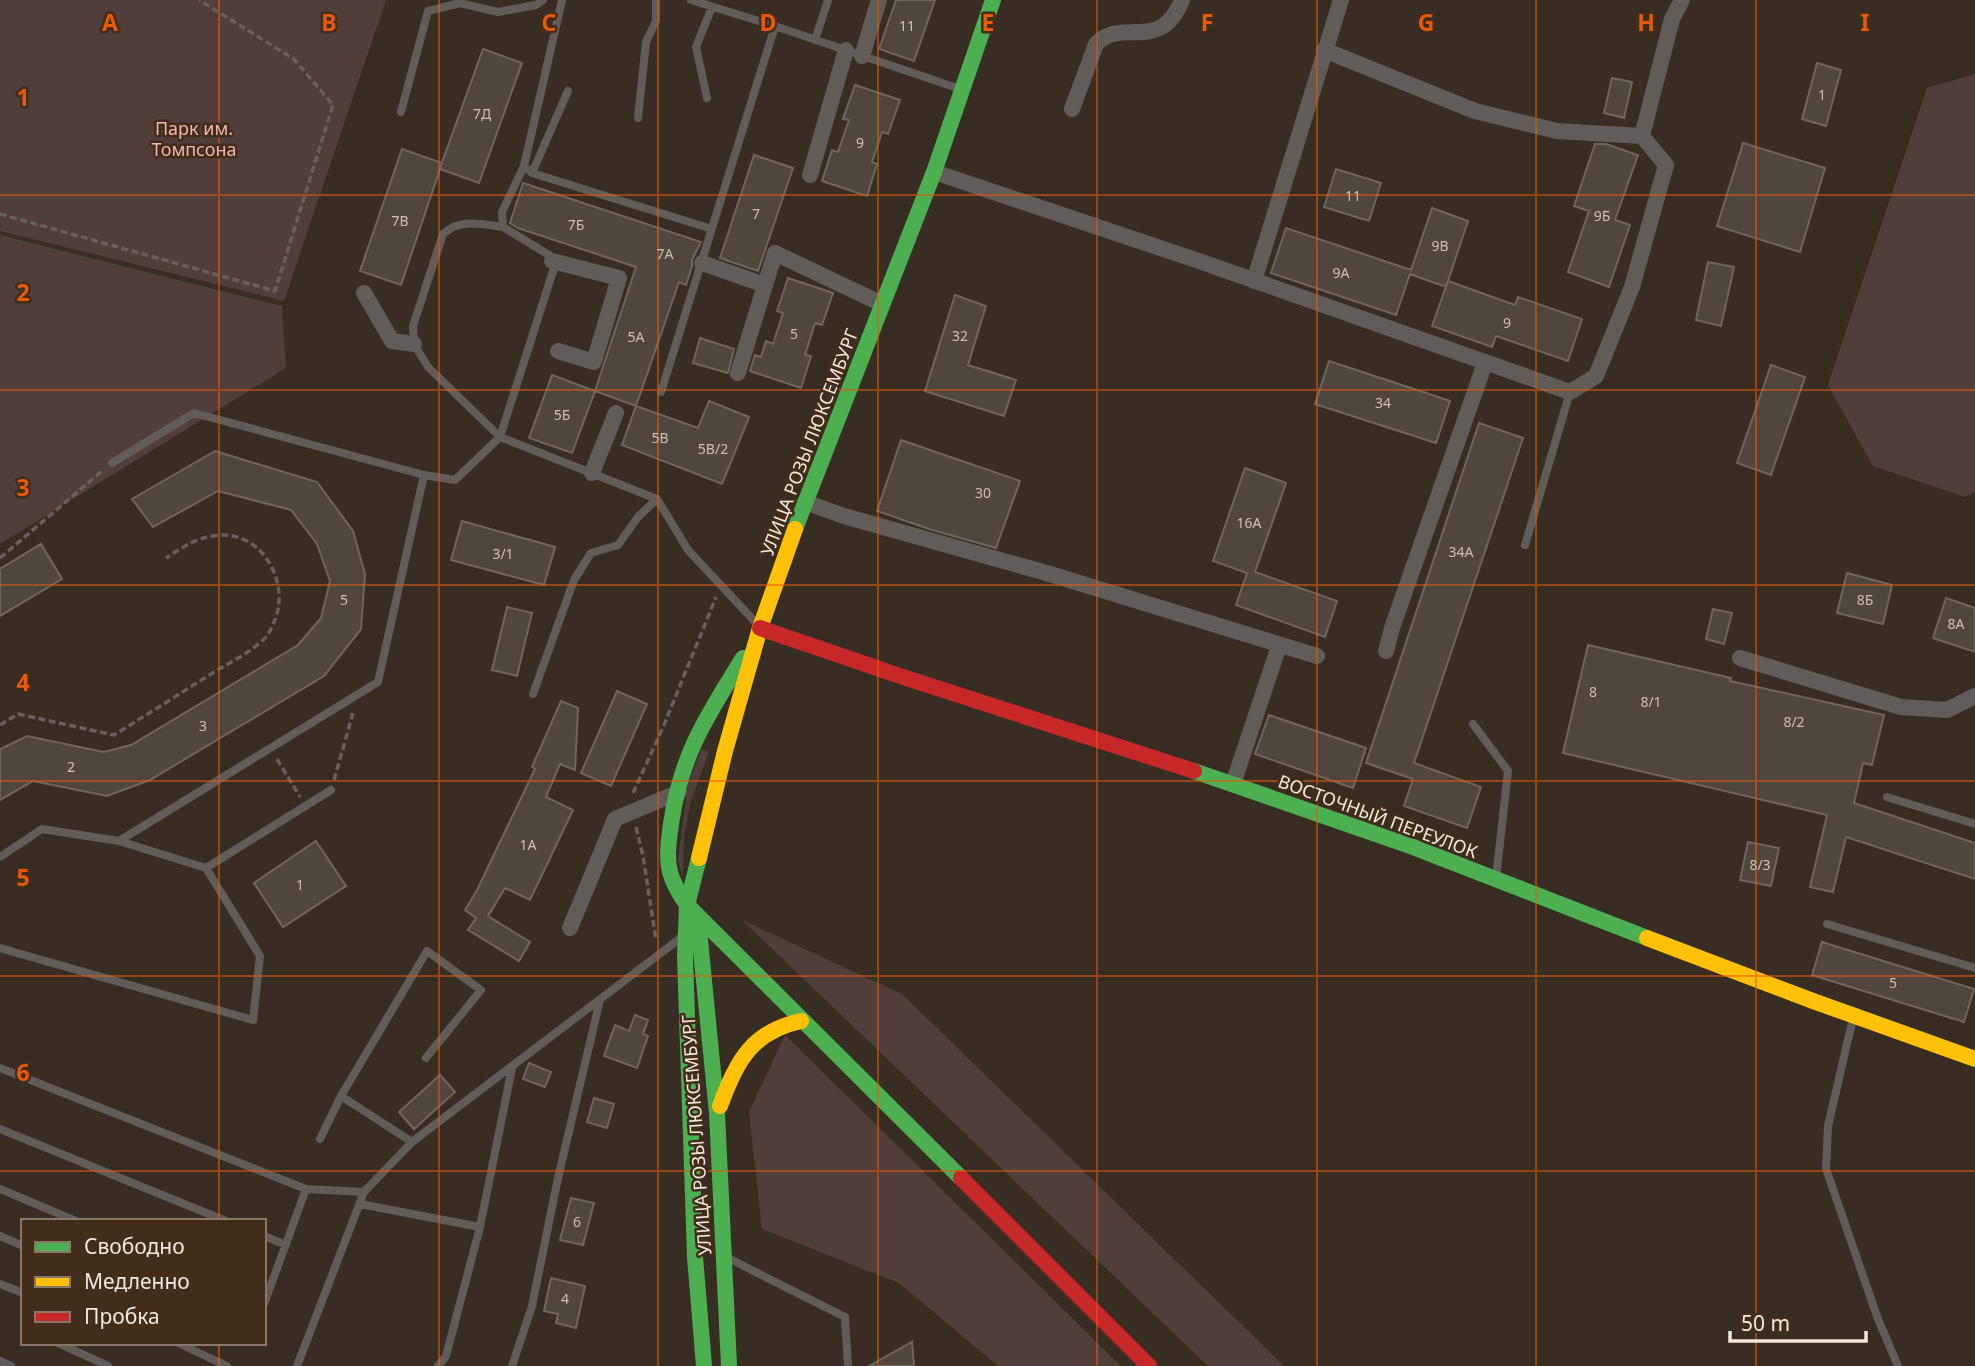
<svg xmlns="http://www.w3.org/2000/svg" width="1975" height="1366" viewBox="0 0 1975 1366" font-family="'Noto Sans',sans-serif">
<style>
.green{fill:#513d3a}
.building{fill:#4f473d;stroke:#6e665d;stroke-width:2}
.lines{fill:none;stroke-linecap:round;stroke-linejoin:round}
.path{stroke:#665f5a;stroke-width:3.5;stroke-dasharray:7 3.5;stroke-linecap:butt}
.lane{stroke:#625c59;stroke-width:8}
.street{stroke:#625c59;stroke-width:16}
.fast{stroke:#4caf50;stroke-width:16}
.slow{stroke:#ffc107;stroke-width:16}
.jam{stroke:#c62828;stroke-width:16}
.grid{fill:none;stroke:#e8590c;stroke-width:2;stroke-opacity:0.55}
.labels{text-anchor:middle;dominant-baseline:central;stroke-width:5;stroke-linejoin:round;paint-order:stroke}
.number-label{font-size:14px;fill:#ccc0b4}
.park-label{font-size:18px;fill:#f4b4ae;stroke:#412d1a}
.street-label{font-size:18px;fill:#f5e8dc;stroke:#412d1a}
.grid-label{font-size:23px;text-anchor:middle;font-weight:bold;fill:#e8590c;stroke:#412d1a;stroke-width:5;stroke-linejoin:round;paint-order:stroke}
</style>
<rect width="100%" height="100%" fill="#382d23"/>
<!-- green -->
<path class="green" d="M 0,0 L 386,0 L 284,301 L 0,231 Z
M 1975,74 L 1975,492 L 1965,497 L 1873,466 L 1828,385 L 1927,88 Z
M 0,235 L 282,306 L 286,368 L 0,544 Z
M 702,749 L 709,752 L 691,801 L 684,835 L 683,878 L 678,860 L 688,784 Z
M 742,920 L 902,994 L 1284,1366 L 1208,1366 Z
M 785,1035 L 1121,1366 L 998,1366 L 899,1283 L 762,1229 L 749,1112 Z"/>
<!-- building -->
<path class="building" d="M 896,0 L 935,0 L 914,61 L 879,49 Z
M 483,49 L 522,63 L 479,183 L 440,169 L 401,285 L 360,271 L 402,149 L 442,163 L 440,168 Z
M 1817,63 L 1841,70 L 1826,126 L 1802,119 Z
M 1612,78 L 1632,82 L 1624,118 L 1604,113 Z
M 855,85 L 900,100 L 888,134 L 882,132 L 872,162 L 877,164 L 867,196 L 822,181 L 832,150 L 838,152 L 849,120 L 843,119 Z
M 1743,143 L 1825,168 L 1800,252 L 1717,226 Z
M 1595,144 L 1606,144 L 1638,155 L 1615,220 L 1630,225 L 1609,287 L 1568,272 L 1589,211 L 1574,206 Z
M 754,155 L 793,168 L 758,271 L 720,258 Z
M 1336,169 L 1381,183 L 1369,221 L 1324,207 Z
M 523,183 L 701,242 L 692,260 L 692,266 L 686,285 L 679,282 L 636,406 L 595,391 L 636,267 L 518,228 L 510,223 Z
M 1432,208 L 1468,221 L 1446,287 L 1410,274 L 1396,315 L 1271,273 L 1286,228 L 1411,270 Z
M 1708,262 L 1734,267 L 1721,326 L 1696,320 Z
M 788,278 L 833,293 L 822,325 L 815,323 L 805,355 L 811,356 L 801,388 L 750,371 L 755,355 L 761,357 L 766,341 L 773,344 L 783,313 L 777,311 Z
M 1448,281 L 1515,305 L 1518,297 L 1582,319 L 1568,361 L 1496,336 L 1492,347 L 1432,326 Z
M 955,295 L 986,306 L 968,365 L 1016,380 L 1004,416 L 925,391 Z
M 700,338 L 734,349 L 728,373 L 693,363 Z
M 1329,361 L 1450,401 L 1436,443 L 1315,404 Z
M 1771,365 L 1805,377 L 1771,475 L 1737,463 Z
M 552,375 L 595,391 L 572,453 L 529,438 Z
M 709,401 L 749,417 L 722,484 L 622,445 L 636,406 L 698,428 Z
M 1479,423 L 1523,438 L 1414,763 L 1481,787 L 1467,828 L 1404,806 L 1413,779 L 1366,763 Z
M 901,440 L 1020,481 L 996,548 L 929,529 L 877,511 Z
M 215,451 L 317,482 L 353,531 L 365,574 L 361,629 L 324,676 L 150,780 L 107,796 L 33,781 L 0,800 L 0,749 L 27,736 L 104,752 L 131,745 L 298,645 L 321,618 L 330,581 L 317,544 L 291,510 L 218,491 L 153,527 L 132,499 Z
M 1245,468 L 1286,483 L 1255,572 L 1337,601 L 1325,637 L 1236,605 L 1247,573 L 1213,561 Z
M 462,521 L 555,547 L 544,585 L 451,560 Z
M 41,544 L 62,579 L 0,616 L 0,569 Z
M 1847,573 L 1892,585 L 1883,624 L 1837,613 Z
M 1946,598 L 1975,608 L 1975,652 L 1933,638 Z
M 507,607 L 532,613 L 517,676 L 492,670 Z
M 1713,609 L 1732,613 L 1724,644 L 1706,639 Z
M 1588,645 L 1731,678 L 1730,681 L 1884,715 L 1872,765 L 1863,763 L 1854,803 L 1975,843 L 1975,879 L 1846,837 L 1833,892 L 1810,887 L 1827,815 L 1563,753 Z
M 617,691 L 647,704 L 611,786 L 581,773 Z
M 561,701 L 578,708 L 575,770 L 560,764 L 546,797 L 573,810 L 530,900 L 505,888 L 488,916 L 530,942 L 519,961 L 468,930 L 476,918 L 465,910 L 477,890 L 535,769 L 532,767 Z
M 1269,715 L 1366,748 L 1353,788 L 1255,754 Z
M 316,841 L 346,886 L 283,927 L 254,883 Z
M 1748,842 L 1779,848 L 1771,886 L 1740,880 Z
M 1822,942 L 1974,989 L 1964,1022 L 1812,975 Z
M 635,1015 L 648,1020 L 643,1034 L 648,1036 L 637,1068 L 604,1056 L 615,1025 L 629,1031 Z
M 529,1063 L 551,1072 L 545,1087 L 523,1079 Z
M 440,1075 L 455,1092 L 414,1129 L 399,1112 Z
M 594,1098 L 614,1104 L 607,1128 L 587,1122 Z
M 571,1198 L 594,1203 L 583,1245 L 560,1240 Z
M 551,1278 L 585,1286 L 576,1328 L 556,1323 L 558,1314 L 544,1311 Z
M 912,1342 L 914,1366 L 869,1366 Z"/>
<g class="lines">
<!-- path -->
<path class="path" d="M 0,214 L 275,291 L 333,105 L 294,59 L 199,0
M 0,558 L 102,471
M 0,725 L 18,714 L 114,735 C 148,714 181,693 214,672 C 231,662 253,651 267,636 C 270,632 272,626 274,622 C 291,585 264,532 219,535 C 197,537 183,547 166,558
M 277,759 L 300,797
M 334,780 L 353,713
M 633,793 L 664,725 L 716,597
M 636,827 L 643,856 L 656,940"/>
<!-- lane -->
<path class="lane" d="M 562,0 L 524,166 L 532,173 L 712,229
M 691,0 L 775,26 L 960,89
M 815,40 L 828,0
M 707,98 L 696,47 L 712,7
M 401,112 L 428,11 L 460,3 L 498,12 L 536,5 L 543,0
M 638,118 L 646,42 L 656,21 L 656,0
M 524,166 L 502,212 L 503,227 L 549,255 L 554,268 L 500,437 L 657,499 L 688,550 L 759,626
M 532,173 L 568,91
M 661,392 L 775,26
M 112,463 L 194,413 L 424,475
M 1525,545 L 1570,392
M 533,694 L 574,580 L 591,553 L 618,545 L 638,517 L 657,499
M 1473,724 L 1508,771 L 1496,878
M 1887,797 L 1975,824
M 119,841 L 378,682 L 424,475 L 455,480 L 500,437 L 428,367 L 414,344 L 413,326 L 443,234 C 460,218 481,224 503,227
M 0,857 L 42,829 L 119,841 L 206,868 L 260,956 L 253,1020 L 0,948
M 206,868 L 331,790
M 1827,924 L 1975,968
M 1853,1018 L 1828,1126 L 1826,1169 L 1878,1319 L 1898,1366
M 0,1068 L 306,1189 L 364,1192
M 0,1129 L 226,1221
M 320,1139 L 341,1096
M 412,1142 L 341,1096 L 427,951 L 481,990 L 426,1058
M 0,1189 L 76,1221
M 360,1204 L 480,1227
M 0,1236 L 23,1246
M 264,1236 L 286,1245
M 726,1257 L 845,1317 L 848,1366
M 0,1284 L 23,1293
M 264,1304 L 306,1189
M 58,1343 L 108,1366
M 178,1343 L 227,1366
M 0,1361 L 11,1366
M 297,1366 L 364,1192 L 412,1142 L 682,937
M 438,1366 L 446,1356 L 480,1227 L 512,1068
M 512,1366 L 532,1306 L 558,1178 L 600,1000"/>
<!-- street -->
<path class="street" d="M 1324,50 L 1475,111 L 1557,131 L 1642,136 L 1672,19 L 1682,0
M 862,56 L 879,0
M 1072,109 L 1096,44 C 1122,16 1160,55 1182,0
M 934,172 L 1196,260 L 1570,392 L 1596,376 L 1632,287 L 1666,165 L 1642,136
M 810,175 L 846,50
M 552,261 L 619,278 L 594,362 L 558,351
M 702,263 L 765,285
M 1254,281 L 1341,0
M 364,293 L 392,341 L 414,344
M 738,373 L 775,253 L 882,304
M 592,473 L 616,413
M 805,502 L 844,516 L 1050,574 L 1317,656
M 1386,651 L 1392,628 L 1485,363
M 1740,658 L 1901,707 L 1947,710 L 1975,696
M 1233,784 L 1279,646
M 570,928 L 615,819 L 679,792"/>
<!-- fast -->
<path class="fast" d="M 795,529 L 934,172 L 993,0
M 743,658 C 707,716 681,754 671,824 C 669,839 666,856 670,872 C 673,884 680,895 687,905 L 961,1178
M 1194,771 L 1413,847 L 1647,938
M 699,858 L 687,905 L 685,956 L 695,1257 L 704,1366
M 696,924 L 699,930 L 717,1113 L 729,1366"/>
<!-- slow -->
<path class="slow" d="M 699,858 L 725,751 L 760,628 L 795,529
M 1647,938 L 1813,1001 L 1975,1059
M 720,1106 C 737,1061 751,1032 801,1021"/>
<!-- jam -->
<path class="jam" d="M 760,628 L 903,677 L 1194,771
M 961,1178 L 1149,1366"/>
</g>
<!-- grid -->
<path class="grid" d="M 219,0 L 219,1221M 439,0 L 439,1366M 658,0 L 658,1366M 878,0 L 878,1366M 1097,0 L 1097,1366M 1317,0 L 1317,1366M 1536,0 L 1536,1366M 1756,0 L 1756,1366M 0,195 L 1975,195M 0,390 L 1975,390M 0,585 L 1975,585M 0,781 L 1975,781M 0,976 L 1975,976M 0,1171 L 1975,1171M 219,1343 L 219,1366"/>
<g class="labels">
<!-- number labels -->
<g class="number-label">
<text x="907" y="25">11</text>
<text x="1822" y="94">1</text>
<text x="482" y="113">7Д</text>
<text x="860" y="142">9</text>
<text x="1353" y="195">11</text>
<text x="756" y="213">7</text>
<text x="1602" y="215">9Б</text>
<text x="400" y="220">7В</text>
<text x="576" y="224">7Б</text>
<text x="1440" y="245">9В</text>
<text x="665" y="253">7А</text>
<text x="1341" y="272">9А</text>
<text x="1507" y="322">9</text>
<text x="794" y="333">5</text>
<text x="960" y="335">32</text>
<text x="636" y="336">5А</text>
<text x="1383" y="402">34</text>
<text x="562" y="414">5Б</text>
<text x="660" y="437">5В</text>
<text x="713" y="448">5В/2</text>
<text x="983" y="492">30</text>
<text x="1249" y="522">16А</text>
<text x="1461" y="551">34А</text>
<text x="503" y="553">3/1</text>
<text x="344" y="599">5</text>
<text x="1865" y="599">8Б</text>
<text x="1956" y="623">8А</text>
<text x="1593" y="691">8</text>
<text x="1651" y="701">8/1</text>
<text x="1794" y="721">8/2</text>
<text x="203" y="725">3</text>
<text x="71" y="766">2</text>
<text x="528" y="844">1А</text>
<text x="1760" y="864">8/3</text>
<text x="300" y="884">1</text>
<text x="1893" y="982">5</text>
<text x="577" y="1221">6</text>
<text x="565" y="1298">4</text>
</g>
<!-- park labels -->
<g class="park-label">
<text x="194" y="128">Парк им.<tspan x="194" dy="21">Томпсона</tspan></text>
</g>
<!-- street labels -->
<g class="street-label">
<text transform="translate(809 442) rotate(-69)">УЛИЦА РОЗЫ ЛЮКСЕМБУРГ</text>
<text transform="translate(1378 816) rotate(20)">ВОСТОЧНЫЙ ПЕРЕУЛОК</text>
<text transform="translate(696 1135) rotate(-94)">УЛИЦА РОЗЫ ЛЮКСЕМБУРГ</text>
</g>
</g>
<g class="grid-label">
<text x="110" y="31">A</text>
<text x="329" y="31">B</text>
<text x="549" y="31">C</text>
<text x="768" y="31">D</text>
<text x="988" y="31">E</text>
<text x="1207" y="31">F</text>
<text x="1426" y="31">G</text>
<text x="1646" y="31">H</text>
<text x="1865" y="31">I</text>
<text x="23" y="106">1</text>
<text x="23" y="301">2</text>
<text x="23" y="496">3</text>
<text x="23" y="691">4</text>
<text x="23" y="886">5</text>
<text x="23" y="1081">6</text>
</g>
<!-- legend -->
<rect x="21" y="1219" width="245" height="126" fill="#412d1a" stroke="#897868" stroke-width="2"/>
<rect x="35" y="1242" width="35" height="10" fill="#4caf50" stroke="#897868" stroke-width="2"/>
<text x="84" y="1254" font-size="21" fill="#f5e8dc">Свободно</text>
<rect x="35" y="1277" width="35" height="10" fill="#ffc107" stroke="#897868" stroke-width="2"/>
<text x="84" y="1289" font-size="21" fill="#f5e8dc">Медленно</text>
<rect x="35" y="1312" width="35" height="10" fill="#c62828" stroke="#897868" stroke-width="2"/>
<text x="84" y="1324" font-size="21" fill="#f5e8dc">Пробка</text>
<!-- scale -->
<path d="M1730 1331v10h136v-10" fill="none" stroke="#f5e8dc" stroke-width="3.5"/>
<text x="1741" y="1331" font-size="21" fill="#f5e8dc" stroke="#412d1a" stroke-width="5" paint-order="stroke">50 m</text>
</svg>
